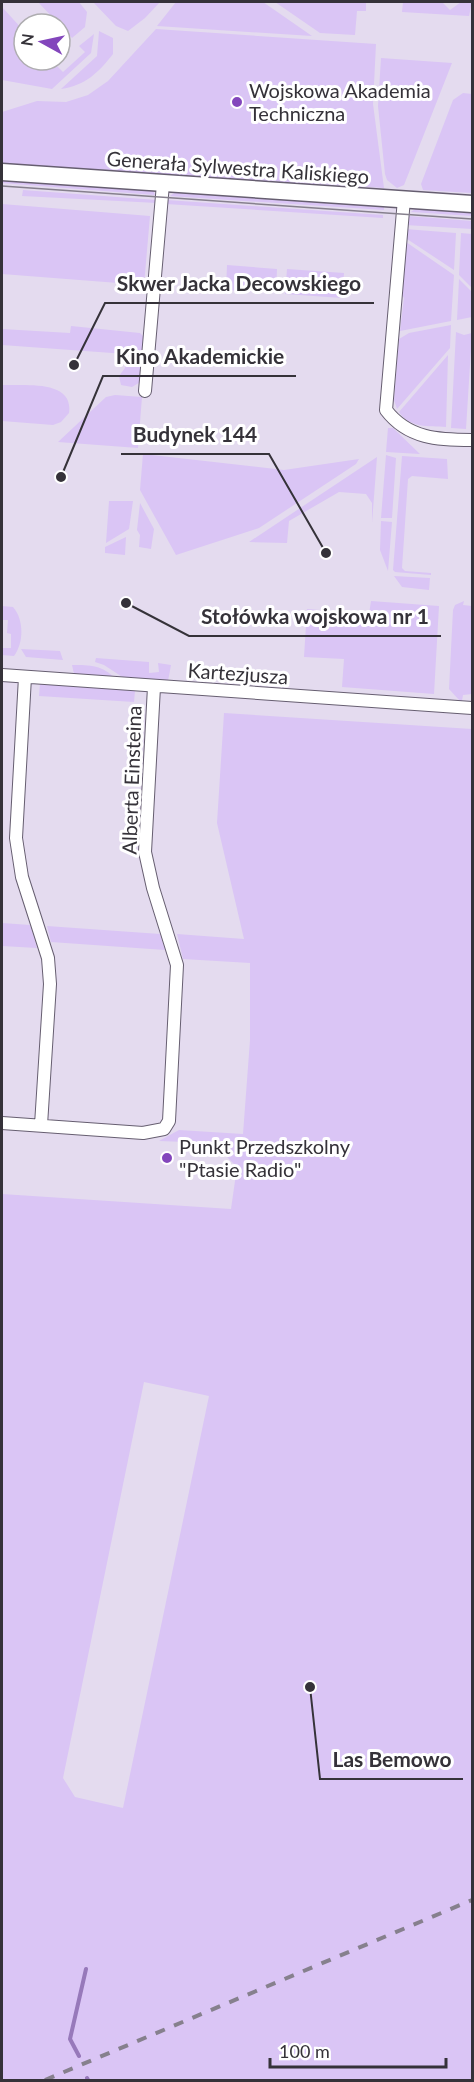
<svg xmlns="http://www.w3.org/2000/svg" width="474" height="2082" viewBox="0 0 474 2082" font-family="Lato,sans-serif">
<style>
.green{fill:#dac5f5;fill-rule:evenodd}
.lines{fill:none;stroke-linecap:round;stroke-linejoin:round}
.stream{stroke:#9779ba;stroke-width:4}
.street-casing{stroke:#665e70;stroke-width:14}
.secondary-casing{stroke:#665e70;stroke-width:19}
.street{stroke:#fff;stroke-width:12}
.secondary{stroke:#fff;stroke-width:16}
.tram{stroke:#86808d;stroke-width:1.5}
.rail{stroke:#86808d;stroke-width:4;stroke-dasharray:10 10;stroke-linecap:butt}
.poi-dot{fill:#8346bc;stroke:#fff;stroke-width:2}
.labels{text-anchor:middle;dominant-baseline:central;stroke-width:6;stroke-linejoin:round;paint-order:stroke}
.poi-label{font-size:20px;fill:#353239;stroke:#fff;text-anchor:start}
.street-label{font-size:20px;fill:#353239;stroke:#fff}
.leader{fill:none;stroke:#353239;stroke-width:2}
.callout-dot{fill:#353239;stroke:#fff;stroke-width:2}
.callout-label{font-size:21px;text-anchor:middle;font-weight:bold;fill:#353239;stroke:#fff;stroke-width:6;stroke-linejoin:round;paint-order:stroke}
</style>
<rect width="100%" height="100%" fill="#e4dbef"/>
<!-- green -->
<path class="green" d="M 38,2 L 79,2 L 87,12 L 85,27 L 72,38 Z
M 93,2 L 160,2 L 145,18 L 128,31 L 116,26 Z
M 176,2 L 263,2 L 312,36 L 157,26 Z
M 275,2 L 366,2 L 366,11 L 357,11 L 355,35 L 320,33 Z
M 403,2 L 442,2 L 450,10 L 461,2 L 472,2 L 469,16 L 402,12 Z
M 2,7 L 24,31 L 24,60 L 51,60 L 63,72 L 85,52 L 79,46 L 94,34 L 91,53 L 52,89 L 2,80 Z
M 156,29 L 376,44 L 373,104 L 384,188 L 2,165 L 2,112 L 37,101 L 66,102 L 88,95 L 108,81 Z
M 99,31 L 113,38 L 113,54 C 98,73 86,85 61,89 L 97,56 Z
M 381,58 L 452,63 L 404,185 L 397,188 L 387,180 L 385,174 L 378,106 Z
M 463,93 L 472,94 L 472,193 L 423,190 L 421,184 L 453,100 Z
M 2,179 L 153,190 L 155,195 L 2,183 Z
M 23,190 L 157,200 L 157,203 L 22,196 Z
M 177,191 L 384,205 L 384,210 L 170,196 Z
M 167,200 L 383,215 L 383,218 L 166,204 Z
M 2,204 L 150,216 L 144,285 L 2,274 Z
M 418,207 L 472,211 L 472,216 L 411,212 Z
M 408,216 L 472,221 L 472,229 L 405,225 Z
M 405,229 L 456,233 L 454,270 L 404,237 Z
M 461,233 L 472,234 L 472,288 L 459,275 Z
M 406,242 L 454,275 L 451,321 L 400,331 L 404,298 L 399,290 Z
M 227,265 L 277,269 L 276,293 L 226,290 Z
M 287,269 L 344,273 L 342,298 L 285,294 Z
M 459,279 L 472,292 L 472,317 L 457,320 Z
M 451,325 L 450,348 L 397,409 L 394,400 L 399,339 L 409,333 Z
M 71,326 L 140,333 L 144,337 L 142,381 L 132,387 L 121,385 L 119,376 L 125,368 L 126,354 L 2,345 L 2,329 L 70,333 Z
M 456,332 L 464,335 L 472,333 L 466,429 L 451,428 Z
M 448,355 L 446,427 C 429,426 409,428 399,412 Z
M 2,385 C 23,386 74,379 69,413 L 61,422 L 53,425 L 2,421 Z
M 115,395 L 142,397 L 138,448 L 58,442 L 106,397 Z
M 388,428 L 393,428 L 420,454 L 386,452 Z
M 143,454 L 284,470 L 359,459 L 356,464 L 259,528 L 176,555 L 140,490 Z
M 386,455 L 396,458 L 392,518 L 381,518 Z
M 402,456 L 447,459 L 448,479 L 412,476 L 408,479 L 402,568 L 405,571 L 431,573 L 431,575 L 395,572 L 393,570 Z
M 377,457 L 372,523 L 372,503 L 366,494 L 339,492 L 289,521 L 287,543 L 249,542 Z
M 109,501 L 133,501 L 129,529 L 106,543 Z
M 140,503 L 154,529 L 151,549 L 139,547 L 140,535 L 137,530 Z
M 381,521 L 392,522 L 388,571 L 380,550 Z
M 126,537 L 125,555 L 105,553 L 105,547 Z
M 394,576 L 430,578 L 429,590 L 402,587 Z
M 371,601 L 439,606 L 434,694 L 342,687 L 344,659 L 304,657 L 307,609 L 369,614 Z
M 464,601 L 463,605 L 472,606 L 472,694 L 463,695 L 462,701 L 460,701 L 449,689 L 453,610 L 455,605 Z
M 2,606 L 13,607 C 24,619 24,643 14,656 L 2,655 L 2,648 L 11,648 L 11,634 L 7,633 L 8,620 L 2,620 Z
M 21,649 L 60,651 L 63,660 L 26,657 Z
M 96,658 L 149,662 L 149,673 L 159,672 L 158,663 L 171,665 L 168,681 L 124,678 L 104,665 L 95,662 Z
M 72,665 C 91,665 102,665 116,679 L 78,676 L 74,674 Z
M 40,684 L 135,691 L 134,702 L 39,696 Z
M 224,713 L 472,729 L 472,2080 L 2,2080 L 2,1194 L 231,1209 L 237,1167 L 213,1143 L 159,1141 L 179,1130 L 243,1134 L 250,1040 L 250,963 L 183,959 L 177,934 L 244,939 L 217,823 ZM 144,1382 L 209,1396 L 123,1808 L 75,1797 L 63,1778 Z
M 2,923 L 30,925 L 37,948 L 2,946 Z
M 47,926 L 160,934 L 165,950 L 51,942 Z"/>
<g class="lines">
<!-- stream -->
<path class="stream" d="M 79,2056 L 70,2039 L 86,1969
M 87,2078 L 88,2080"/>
<defs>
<path id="street" d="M 404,199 L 386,410 C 408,439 439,440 472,440
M 145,391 L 163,184
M 2,675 L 472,708
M 25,677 L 16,838 L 22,877 L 48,958 L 50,984 L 41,1125
M 2,1123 L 143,1133 L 164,1129 L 169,1121 L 177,965 L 153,888 L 145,852 L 154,687"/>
<path id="secondary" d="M 2,172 L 472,204"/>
</defs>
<!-- street casing -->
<use href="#street" class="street-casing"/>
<!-- secondary casing -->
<use href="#secondary" class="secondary-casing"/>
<!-- street -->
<use href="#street" class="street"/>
<!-- secondary -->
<use href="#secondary" class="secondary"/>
<!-- tram -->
<path class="tram" d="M 2,186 L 472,219"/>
<!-- rail -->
<path class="rail" d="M 45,2080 L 472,1900"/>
</g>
<!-- markers -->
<g class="poi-dot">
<circle cx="237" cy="102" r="6"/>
<circle cx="167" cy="1158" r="6"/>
</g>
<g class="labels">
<!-- poi labels -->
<g class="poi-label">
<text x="249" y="90">Wojskowa Akademia<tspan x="249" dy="23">Techniczna</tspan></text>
<text x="179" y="1146">Punkt Przedszkolny<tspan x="179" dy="23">"Ptasie Radio"</tspan></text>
</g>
<!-- street labels -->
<g class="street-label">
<text transform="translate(238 167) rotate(4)">Generała Sylwestra Kaliskiego</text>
<text transform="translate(238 673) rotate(4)">Kartezjusza</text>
<text transform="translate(131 780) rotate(-88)">Alberta Einsteina</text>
</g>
</g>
<!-- callouts -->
<path class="leader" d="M74 365L105 303H374M61 477L103 376H296M326 553L269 454H121M126 603L189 636H441M310 1687L320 1779H463"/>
<g class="callout-dot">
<circle cx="74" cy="365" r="6"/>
<circle cx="61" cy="477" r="6"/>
<circle cx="326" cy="553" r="6"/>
<circle cx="126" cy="603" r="6"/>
<circle cx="310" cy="1687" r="6"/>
</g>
<g class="callout-label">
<text x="239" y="291">Skwer Jacka Decowskiego</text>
<text x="200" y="364">Kino Akademickie</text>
<text x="195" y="442">Budynek 144</text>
<text x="315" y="624">Stołówka wojskowa nr 1</text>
<text x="392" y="1767">Las Bemowo</text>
</g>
<!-- border -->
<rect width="474" height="2082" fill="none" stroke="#353239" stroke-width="6"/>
<!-- north arrow -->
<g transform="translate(42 42) rotate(278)"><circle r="28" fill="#ffffff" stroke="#aeadb0" stroke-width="1.5"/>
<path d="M0-4.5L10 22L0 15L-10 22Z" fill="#8346bc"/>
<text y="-9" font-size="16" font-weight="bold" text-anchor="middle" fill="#353239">N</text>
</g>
<!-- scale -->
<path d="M270 2058v9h176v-9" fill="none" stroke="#353239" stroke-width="3"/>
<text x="279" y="2058" font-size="18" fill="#353239" stroke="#ffffff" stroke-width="4.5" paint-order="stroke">100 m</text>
</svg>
